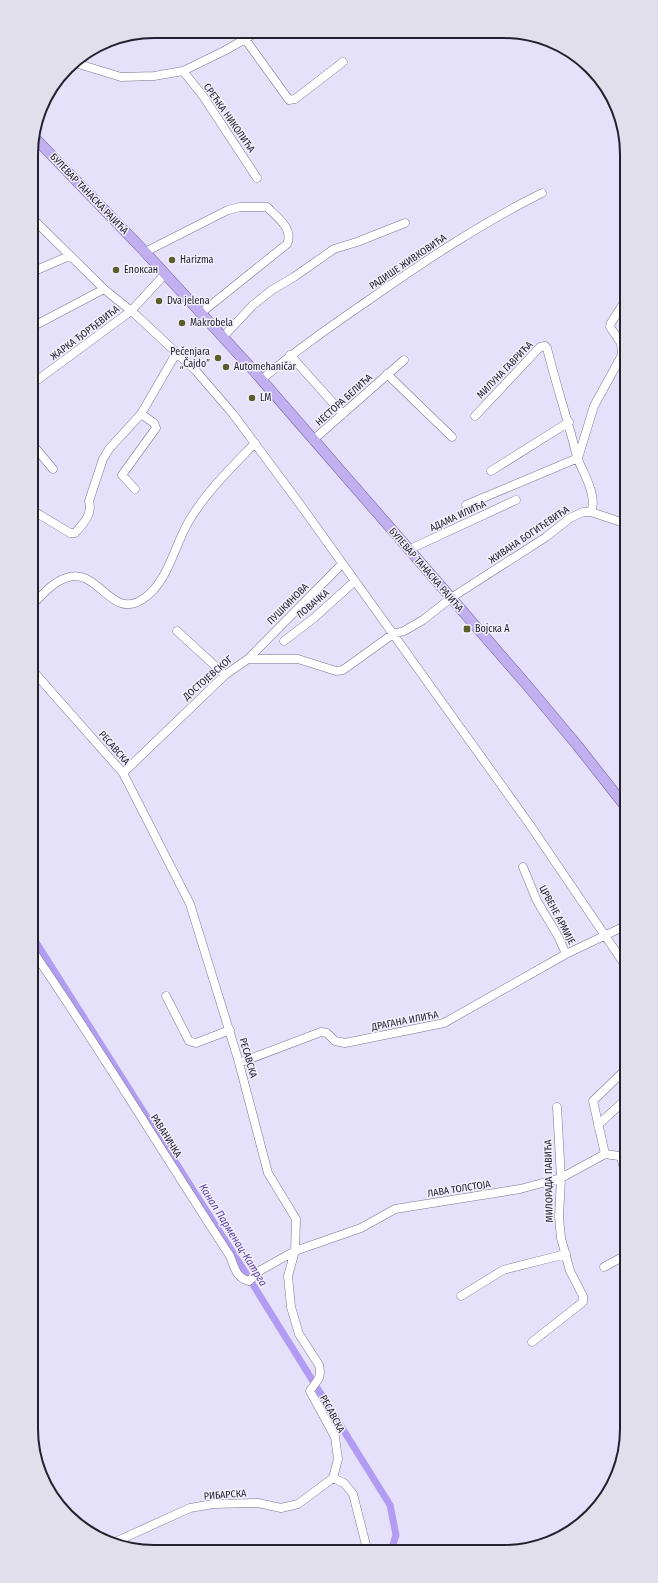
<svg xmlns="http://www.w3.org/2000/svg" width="658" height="1583" viewBox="0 0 658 1583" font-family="'Fira Sans Condensed',sans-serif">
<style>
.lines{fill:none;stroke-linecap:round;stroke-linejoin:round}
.canal{stroke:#b29cf3;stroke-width:7}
.minor-casing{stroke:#7b7591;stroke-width:9}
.major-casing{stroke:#705ba4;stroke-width:11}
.minor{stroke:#fff;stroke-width:8}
.major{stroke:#c2afef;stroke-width:10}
.poi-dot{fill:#5b5d2b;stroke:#f2f0fd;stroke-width:1.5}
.labels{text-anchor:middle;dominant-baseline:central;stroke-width:3;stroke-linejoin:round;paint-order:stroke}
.street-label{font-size:10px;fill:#23212c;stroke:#f2f0fd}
.poi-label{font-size:10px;fill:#23212c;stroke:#f2f0fd;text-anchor:start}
.water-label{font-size:11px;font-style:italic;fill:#603fa3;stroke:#f2f0fd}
.rim{fill:none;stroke:#23212c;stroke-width:2}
</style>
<rect width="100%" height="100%" fill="#e6e1fa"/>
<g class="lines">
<!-- canal -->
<path class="canal" d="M 34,939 L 247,1275 L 390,1505 L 396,1535 L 392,1548"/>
<defs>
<path id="minor" d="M 245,39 L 289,100 L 295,99 L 343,62
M 72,62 L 121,77 L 154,76 L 183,71 L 226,50 L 257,32
M 183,71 L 203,96 L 257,178
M 31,217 L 104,289 L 136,315 L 196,371 L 233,414 L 302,507 L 530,825 L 625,965
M 145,252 L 228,210 L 240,207 L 267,207 C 277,217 294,229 287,244 L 201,313
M 32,272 L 69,256
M 32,327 L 104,289
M 223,337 L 253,305 L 272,290 L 294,277 L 334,249 L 357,242 L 405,223
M 290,355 L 343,414
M 387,374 L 452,437
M 261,380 C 295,351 330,327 366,302 C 423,262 480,224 542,193
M 32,384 L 131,311 L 165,274
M 475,416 L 540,347 L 545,346 L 547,348 C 556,385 568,420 577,457 C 581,468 588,479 591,491 C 593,498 594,505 591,512
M 313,440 L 404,360
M 32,444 L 53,469
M 491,471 L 569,422
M 135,489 L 122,475 L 156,428 L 154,423 L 141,414
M 466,505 L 578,458 L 594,406 L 622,355 L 621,343 L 610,327 L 611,323 L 623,304
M 32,510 L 70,533 L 75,533 C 83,524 93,514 89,501 L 103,459 L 109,449 L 141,414 L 177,352
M 408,550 L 516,500
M 33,604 C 42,595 53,582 66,578 C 99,566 110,621 143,599 C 168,583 174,546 189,521 C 206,492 232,467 255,443
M 177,631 L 225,675
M 284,641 L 314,618 L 355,581
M 248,659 L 342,564
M 33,671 L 123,773 L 190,904 L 238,1059 L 268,1173 L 296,1219 L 295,1251 L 288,1276 L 291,1307 L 299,1334 L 319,1365 L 320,1372 L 319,1378 L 310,1391 L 335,1437 L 338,1459 L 333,1478
M 123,773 L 225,675 L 248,659 L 298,659 L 336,671 L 343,670 L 393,634 L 404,631 L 423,620 L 451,598 L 546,537 L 570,518 L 583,512 L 591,512 L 624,523
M 523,867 L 537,901 L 558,936 L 566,954
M 34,953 C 102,1052 164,1155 230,1256 C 235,1268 236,1278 249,1281 L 261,1270 L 295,1251 L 361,1228 L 395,1209 L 520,1189 L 561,1178 L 605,1154 L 626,1157
M 166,996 L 189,1041 L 196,1043 L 230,1030
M 239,1063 L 321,1032 L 327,1033 L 335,1041 L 345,1043 L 444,1023 L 566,954 L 625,926
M 598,1125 L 626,1099
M 605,1154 L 593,1101 L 626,1069
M 621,1157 L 626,1176
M 604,1267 L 626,1255
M 461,1296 L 503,1270 L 566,1254
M 532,1342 L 583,1302 L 583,1296 L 570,1271 L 561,1238 L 559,1217 L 561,1178 L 557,1107
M 333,1478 L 344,1483 L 353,1494 L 367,1549
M 115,1542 L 190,1508 L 213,1504 L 258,1503 L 281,1508 L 298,1504 L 333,1478"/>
<path id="major" d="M 34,137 L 145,252 L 254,371 L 526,684 L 577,745 L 625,806"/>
</defs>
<!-- minor casing -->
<use href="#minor" class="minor-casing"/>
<!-- major casing -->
<use href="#major" class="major-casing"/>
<!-- minor -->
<use href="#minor" class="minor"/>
<!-- major -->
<use href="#major" class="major"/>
</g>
<!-- markers -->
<g class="poi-dot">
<circle cx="172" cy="260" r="4"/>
<circle cx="116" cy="270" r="4"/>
<circle cx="159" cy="301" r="4"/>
<circle cx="182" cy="323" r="4"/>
<circle cx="218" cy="358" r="4"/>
<circle cx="226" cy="367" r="4"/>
<circle cx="252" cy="398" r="4"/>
<rect x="463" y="625" width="8" height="8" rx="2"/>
</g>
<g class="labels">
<!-- street labels -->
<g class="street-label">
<text transform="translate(229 118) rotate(55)">СРЕЋКА НИКОЛИЋА</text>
<text transform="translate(89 194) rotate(46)">БУЛЕВАР ТАНАСКА РАЈИЋА</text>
<text transform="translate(408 262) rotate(-34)">РАДИШЕ ЖИВКОВИЋА</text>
<text transform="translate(85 333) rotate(-37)">ЖАРКА ЂОРЂЕВИЋА</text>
<text transform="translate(505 370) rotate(-46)">МИЛУНА ГАВРИЋА</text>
<text transform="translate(344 400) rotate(-42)">НЕСТОРА БЕЛИЋА</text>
<text transform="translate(458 516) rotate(-25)">АДАМА ИЛИЋА</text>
<text transform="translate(529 535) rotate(-34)">ЖИВАНА БОГИЋЕВИЋА</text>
<text transform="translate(426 570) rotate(49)">БУЛЕВАР ТАНАСКА РАЈИЋА</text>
<text transform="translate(288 604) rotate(-45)">ПУШКИНОВА</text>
<text transform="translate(313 604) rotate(-40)">ЛОВАЧКА</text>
<text transform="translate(208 678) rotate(-41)">ДОСТОЈЕВСКОГ</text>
<text transform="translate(114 748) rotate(49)">РЕСАВСКА</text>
<text transform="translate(557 915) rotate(62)">ЦРВЕНЕ АРМИЈЕ</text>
<text transform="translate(405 1021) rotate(-11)">ДРАГАНА ИЛИЋА</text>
<text transform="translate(248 1058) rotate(74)">РЕСАВСКА</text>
<text transform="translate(166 1136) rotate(58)">РАВАНИЧКА</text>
<text transform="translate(549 1181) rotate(-91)">МИЛОРАДА ПАВИЋА</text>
<text transform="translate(459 1189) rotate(-9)">ЛАВА ТОЛСТОЈА</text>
<text transform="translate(332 1414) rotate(62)">РЕСАВСКА</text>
<text transform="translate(225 1495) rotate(-4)">РИБАРСКА</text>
</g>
<!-- poi labels -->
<g class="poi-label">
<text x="180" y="260">Harizma</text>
<text x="124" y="270">Епоксан</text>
<text x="167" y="301">Dva jelena</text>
<text x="190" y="323">Makrobela</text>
<text x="210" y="352" text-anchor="end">Pečenjara<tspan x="210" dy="12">„Čajdo”</tspan></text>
<text x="234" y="367">Automehaničar</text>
<text x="260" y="398">LM</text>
<text x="475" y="629">Војска А</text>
</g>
<!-- water labels -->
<g class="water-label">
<text transform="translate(233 1235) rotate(58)">Канал Парменац-Катрга</text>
</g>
</g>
<!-- crop -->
<path d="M0 0H658V1583H0ZM154 38H504A116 116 0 0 1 620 154V1429A116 116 0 0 1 504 1545H154A116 116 0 0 1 38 1429V154A116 116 0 0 1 154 38Z" fill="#e1dfec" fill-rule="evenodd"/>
<path class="rim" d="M154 38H504A116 116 0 0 1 620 154V1429A116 116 0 0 1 504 1545H154A116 116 0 0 1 38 1429V154A116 116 0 0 1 154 38Z"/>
</svg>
